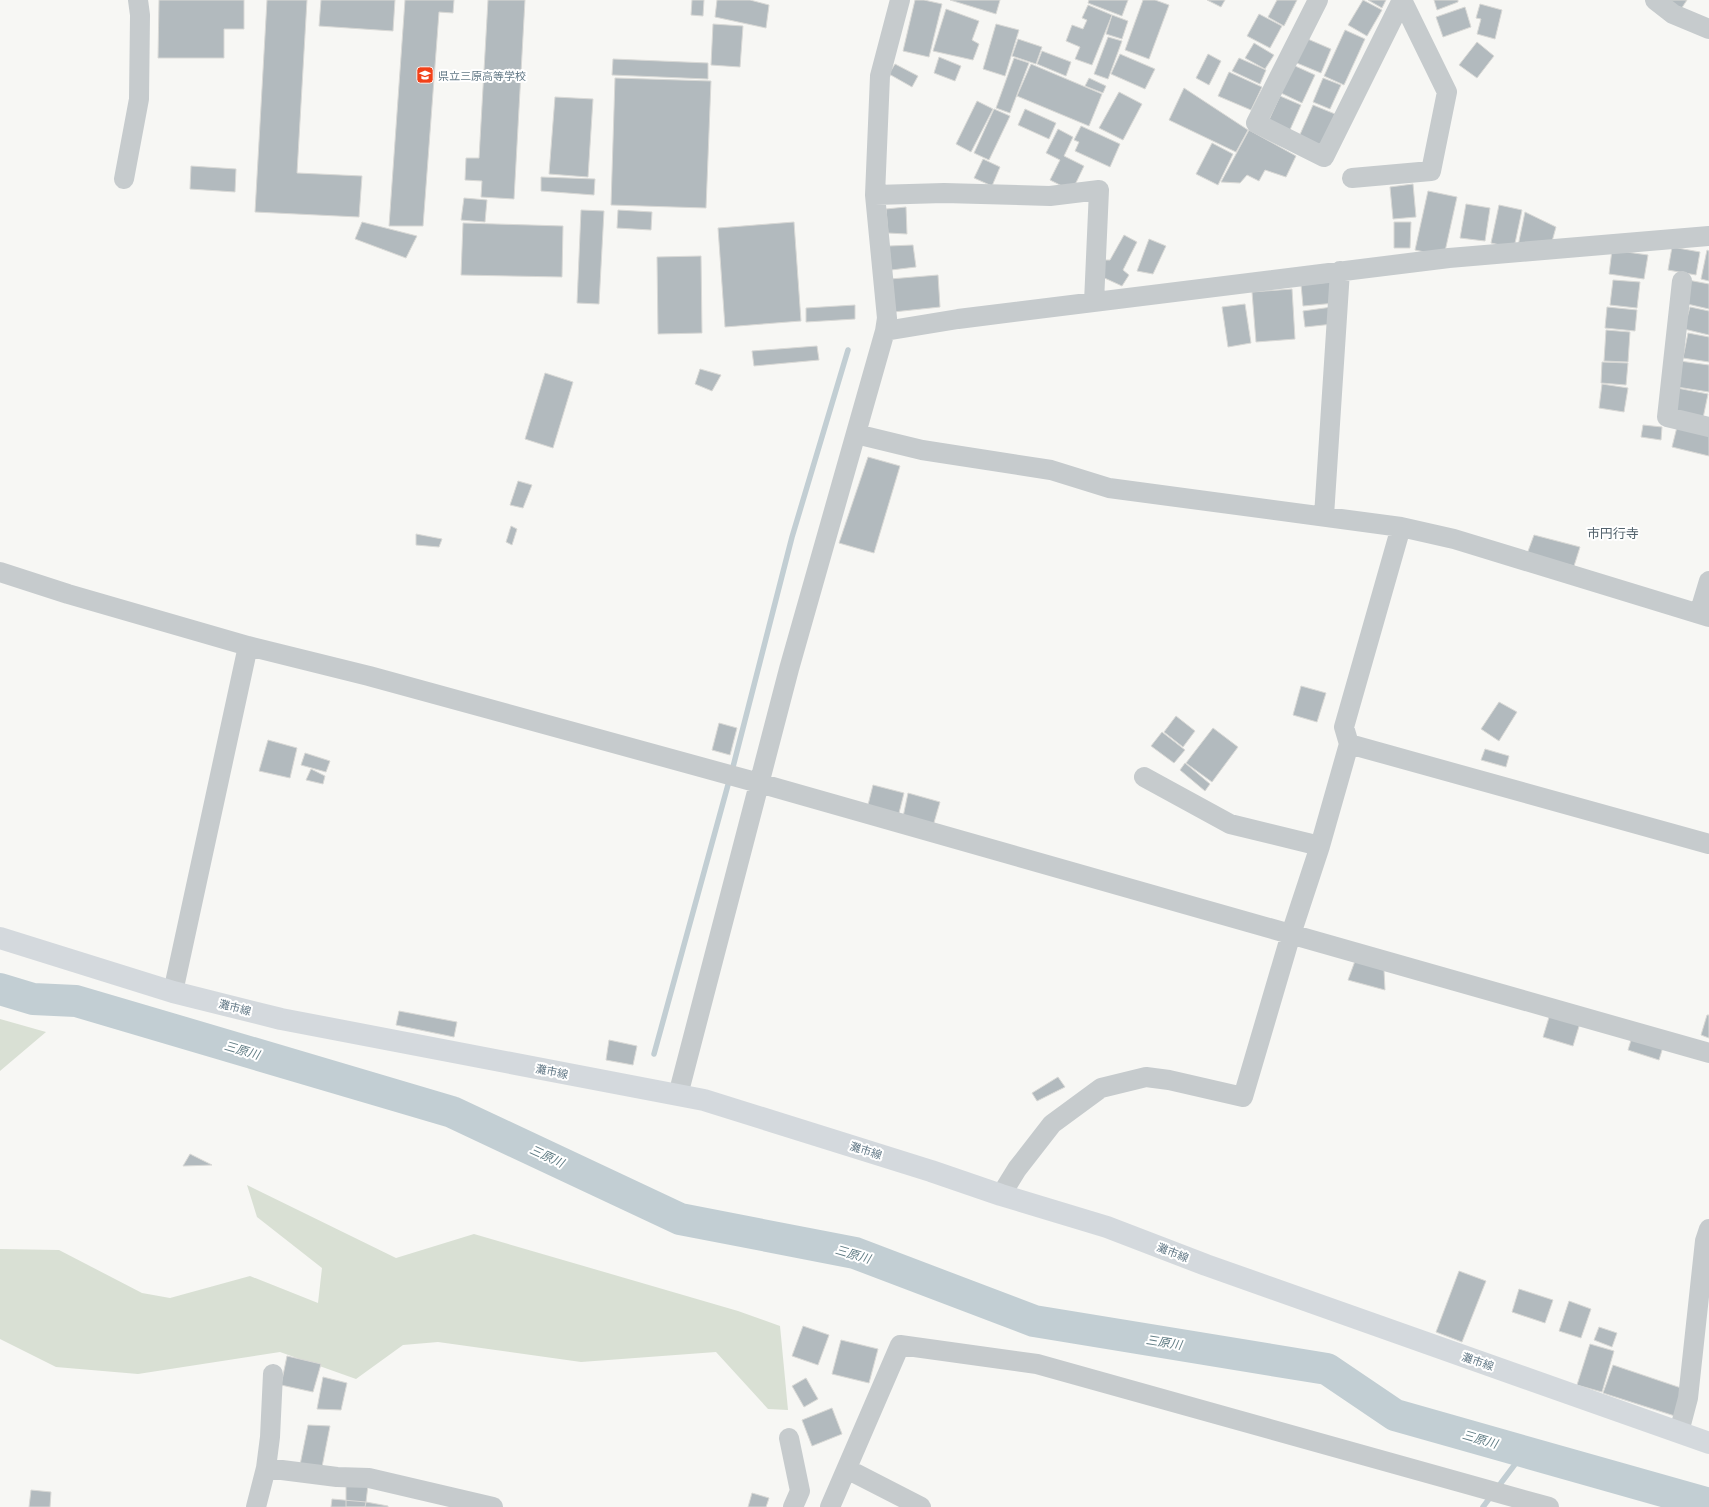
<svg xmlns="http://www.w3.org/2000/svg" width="1709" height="1507" viewBox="0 0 1709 1507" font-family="'Golos Text','Noto Sans JP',sans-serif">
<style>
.green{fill:#d9e0d4}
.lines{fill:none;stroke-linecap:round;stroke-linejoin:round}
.stream{stroke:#c2ced3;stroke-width:5.5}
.river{stroke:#c2ced3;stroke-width:32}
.building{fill:#b2babe;stroke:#d9d9d6}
.street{stroke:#c6cbcd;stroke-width:20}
.secondary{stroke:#d4d9dd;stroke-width:22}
.labels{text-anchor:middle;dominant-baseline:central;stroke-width:4;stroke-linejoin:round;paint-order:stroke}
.poi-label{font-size:11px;fill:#637987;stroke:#fff;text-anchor:start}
.street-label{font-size:11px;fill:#637987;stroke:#fff}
.water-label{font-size:12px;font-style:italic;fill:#5f7b83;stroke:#fff}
.quarter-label{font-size:13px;fill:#52626c;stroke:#fff}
</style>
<rect width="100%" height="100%" fill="#f7f7f4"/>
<!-- green -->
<path class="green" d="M 0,1019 L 46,1032 L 0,1071 Z
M 247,1185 L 396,1258 L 474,1234 L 738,1311 L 780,1326 L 788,1410 L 768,1409 L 716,1352 L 581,1362 L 438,1342 L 403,1345 L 356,1379 L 280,1352 L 138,1374 L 56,1367 L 0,1339 L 0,1249 L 59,1250 L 142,1293 L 170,1298 L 250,1276 L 318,1303 L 322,1268 L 257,1217 Z"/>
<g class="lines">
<!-- stream -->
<path class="stream" d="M 654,1054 L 734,763 L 792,537 L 848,350
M 1483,1507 L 1525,1451"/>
<!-- river -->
<path class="river" d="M 0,989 L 33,999 L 76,1001 L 452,1112 L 680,1219 L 855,1253 L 1034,1321 L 1327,1369 L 1395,1415 L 1709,1504"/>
</g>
<!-- building -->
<path class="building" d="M 159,0 L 244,0 L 244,29 L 224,29 L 224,58 L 158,58 Z
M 267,0 L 307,0 L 297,173 L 362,176 L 359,217 L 255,212 Z
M 321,0 L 395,0 L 393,31 L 319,26 Z
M 405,0 L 454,0 L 453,13 L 439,12 L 423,226 L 389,226 Z
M 488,0 L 525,0 L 514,199 L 481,197 L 482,181 L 465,180 L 466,158 L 479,158 Z
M 692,0 L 704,0 L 703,16 L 691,15 Z
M 717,0 L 750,0 L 769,5 L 766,28 L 715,17 Z
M 915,0 L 924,0 L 942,4 L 929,57 L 903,51 Z
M 950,0 L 1000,0 L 996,14 Z
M 1089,0 L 1128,0 L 1122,16 L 1088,3 Z
M 1143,0 L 1155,0 L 1169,5 L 1149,59 L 1125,50 Z
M 1207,0 L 1225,0 L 1221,7 Z
M 1277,0 L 1297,0 L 1284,26 L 1268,17 Z
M 1363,0 L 1382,10 L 1367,36 L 1348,25 Z
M 1368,0 L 1386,0 L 1382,8 Z
M 1434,0 L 1458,0 L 1458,2 L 1437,10 Z
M 1667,0 L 1687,0 L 1681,9 Z
M 1480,4 L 1502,10 L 1495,39 L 1477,34 L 1481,19 L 1476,18 Z
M 1088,5 L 1112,15 L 1092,65 L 1075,59 L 1080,47 L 1066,41 L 1072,25 L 1083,29 L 1087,20 L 1082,18 Z
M 1465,7 L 1471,27 L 1443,37 L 1436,17 Z
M 946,9 L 979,21 L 972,40 L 979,44 L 973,60 L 933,51 Z
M 1259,14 L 1282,26 L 1270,48 L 1247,36 Z
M 1112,15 L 1128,21 L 1122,39 L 1106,34 Z
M 713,24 L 743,26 L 740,67 L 711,65 Z
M 996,24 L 1019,30 L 1005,76 L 983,69 Z
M 1345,30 L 1365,39 L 1344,85 L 1324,76 Z
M 1108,37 L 1122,41 L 1108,79 L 1094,74 Z
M 1303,37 L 1331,49 L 1321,73 L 1292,61 Z
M 1018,39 L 1042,47 L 1036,64 L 1012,56 Z
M 1477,42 L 1494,56 L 1477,78 L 1459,65 Z
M 1254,43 L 1274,55 L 1265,69 L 1245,58 Z
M 1042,51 L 1071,62 L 1066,76 L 1037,64 Z
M 1120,54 L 1155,69 L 1145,89 L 1111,74 Z
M 1208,54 L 1221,61 L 1209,85 L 1196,78 Z
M 939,57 L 961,66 L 955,81 L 934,73 Z
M 1014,58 L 1029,63 L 1010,113 L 996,108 Z
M 1239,58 L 1266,70 L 1260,84 L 1232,71 Z
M 613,59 L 708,63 L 708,79 L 612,75 Z
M 895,64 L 918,76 L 912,87 L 889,74 Z
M 1031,64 L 1102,94 L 1089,126 L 1017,96 Z
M 1293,65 L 1315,75 L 1302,103 L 1281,93 Z
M 1229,72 L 1262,87 L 1251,110 L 1218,96 Z
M 615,78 L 711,81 L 706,208 L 611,205 Z
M 1089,78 L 1106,86 L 1103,93 L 1085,86 Z
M 1323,78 L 1341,85 L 1330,109 L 1313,102 Z
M 1184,88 L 1248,130 L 1236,152 L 1169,120 Z
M 1119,92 L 1142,104 L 1123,140 L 1099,128 Z
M 1280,96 L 1301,105 L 1289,132 L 1268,122 Z
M 555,97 L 593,99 L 588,177 L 549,174 Z
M 977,101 L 993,109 L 971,152 L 956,144 Z
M 1313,105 L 1335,114 L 1320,149 L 1298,139 Z
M 994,109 L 1010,116 L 989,160 L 974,153 Z
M 1025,109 L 1056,123 L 1049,139 L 1018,125 Z
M 1081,126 L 1120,144 L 1110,167 L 1075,151 L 1079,142 L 1074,140 Z
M 1058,129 L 1073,137 L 1064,156 L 1084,166 L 1072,191 L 1050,180 L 1060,160 L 1046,153 Z
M 1249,130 L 1296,156 L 1286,177 L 1265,170 L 1259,181 L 1247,175 L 1240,183 L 1221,182 Z
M 1212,143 L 1233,154 L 1218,185 L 1196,174 Z
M 983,159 L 1000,167 L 992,186 L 974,178 Z
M 191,166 L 236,169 L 235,192 L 190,189 Z
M 541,177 L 595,179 L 594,195 L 541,191 Z
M 1413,184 L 1416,217 L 1393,219 L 1390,187 Z
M 1428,191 L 1457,197 L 1444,256 L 1415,250 Z
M 464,198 L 487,200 L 485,222 L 461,220 Z
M 1466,204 L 1490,208 L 1485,241 L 1460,238 Z
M 1499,205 L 1522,210 L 1514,248 L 1491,243 Z
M 906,207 L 907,234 L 888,233 L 886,209 Z
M 581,210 L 604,211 L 599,304 L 577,303 Z
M 618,210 L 652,212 L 651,230 L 617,228 Z
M 1525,212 L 1556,227 L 1551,245 L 1518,246 Z
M 362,222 L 417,236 L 406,258 L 355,239 Z
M 794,222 L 801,321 L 725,327 L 718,228 Z
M 1394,222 L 1411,222 L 1410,248 L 1394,248 Z
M 463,223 L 563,226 L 562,277 L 461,275 Z
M 1124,235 L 1137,242 L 1123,270 L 1129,275 L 1122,286 L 1098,275 L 1102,260 L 1110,260 Z
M 1149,239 L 1166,246 L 1153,274 L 1137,271 Z
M 913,245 L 916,267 L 891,270 L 889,246 Z
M 1672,247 L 1700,252 L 1696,275 L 1668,270 Z
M 1612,250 L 1648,255 L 1644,279 L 1609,274 Z
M 1707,250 L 1709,251 L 1709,281 L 1701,279 Z
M 701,256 L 702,333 L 658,334 L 657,257 Z
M 938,275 L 940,307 L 893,312 L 890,279 Z
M 1613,280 L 1640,282 L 1637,308 L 1610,305 Z
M 1688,280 L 1709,284 L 1709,309 L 1683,303 Z
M 1334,282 L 1336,303 L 1303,306 L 1301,284 Z
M 1292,289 L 1295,339 L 1256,342 L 1252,292 Z
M 1245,304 L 1251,343 L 1228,347 L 1222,307 Z
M 855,305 L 855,319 L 806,322 L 806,308 Z
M 1332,307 L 1333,324 L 1305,327 L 1303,311 Z
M 1607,307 L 1637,310 L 1635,331 L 1605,328 Z
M 1690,307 L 1709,311 L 1709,335 L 1684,329 Z
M 1606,330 L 1630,332 L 1628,362 L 1604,361 Z
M 1688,333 L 1709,337 L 1709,362 L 1683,358 Z
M 817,346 L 819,360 L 754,366 L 752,351 Z
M 1680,361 L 1709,365 L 1709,392 L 1677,387 Z
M 1602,362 L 1628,363 L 1626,385 L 1601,383 Z
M 700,369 L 721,375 L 712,391 L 695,384 Z
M 545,373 L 573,382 L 553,448 L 525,439 Z
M 1602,384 L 1628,388 L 1624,412 L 1599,408 Z
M 1677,388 L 1708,394 L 1703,418 L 1672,412 Z
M 1643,425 L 1662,427 L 1661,440 L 1641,437 Z
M 1677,427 L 1709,433 L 1709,456 L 1672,447 Z
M 868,457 L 900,466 L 874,553 L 839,543 Z
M 518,481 L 532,485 L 523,508 L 510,505 Z
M 511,526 L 517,529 L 512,545 L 506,542 Z
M 416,534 L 442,539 L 439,547 L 416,545 Z
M 1534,535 L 1580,547 L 1574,566 L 1527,554 Z
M 1301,686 L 1326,693 L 1317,722 L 1293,715 Z
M 1499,702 L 1517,712 L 1499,741 L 1481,729 Z
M 1176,716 L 1195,731 L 1183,747 L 1164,732 Z
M 719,723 L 737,728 L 730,755 L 712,750 Z
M 1213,728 L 1238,747 L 1212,782 L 1186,763 Z
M 1162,732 L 1185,750 L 1174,763 L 1151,746 Z
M 268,740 L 297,748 L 290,778 L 259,771 Z
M 1485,749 L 1509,756 L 1506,767 L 1481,760 Z
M 305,753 L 330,761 L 326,772 L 301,765 Z
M 1185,763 L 1210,784 L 1205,791 L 1180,770 Z
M 311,769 L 325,776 L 323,784 L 306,780 Z
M 873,785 L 904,793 L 898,817 L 867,809 Z
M 908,793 L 940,802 L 933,826 L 903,817 Z
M 1355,961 L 1384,970 L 1385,990 L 1348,980 Z
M 399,1011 L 457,1022 L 454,1037 L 396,1025 Z
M 1550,1014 L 1580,1023 L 1573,1046 L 1543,1037 Z
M 1707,1015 L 1709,1015 L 1709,1038 L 1701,1035 Z
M 1632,1037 L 1663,1047 L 1659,1060 L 1628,1050 Z
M 609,1040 L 637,1046 L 633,1065 L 606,1060 Z
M 1058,1077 L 1065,1087 L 1037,1101 L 1032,1093 Z
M 190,1154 L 212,1165 L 183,1166 Z
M 1459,1271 L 1486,1281 L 1462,1342 L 1436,1332 Z
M 1519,1289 L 1553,1300 L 1545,1323 L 1512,1312 Z
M 1569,1301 L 1591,1309 L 1581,1338 L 1559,1331 Z
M 803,1326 L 829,1335 L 818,1365 L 792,1356 Z
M 1599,1327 L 1617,1333 L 1612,1347 L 1594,1340 Z
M 841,1340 L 878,1349 L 869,1383 L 832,1374 Z
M 1590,1344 L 1614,1351 L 1602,1392 L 1577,1385 Z
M 287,1356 L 321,1364 L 313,1392 L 281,1385 Z
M 1613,1365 L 1687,1390 L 1678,1417 L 1603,1393 Z
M 323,1377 L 347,1383 L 341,1410 L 317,1409 Z
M 806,1378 L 818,1399 L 804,1407 L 792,1386 Z
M 832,1408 L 842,1434 L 812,1446 L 802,1420 Z
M 308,1425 L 330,1426 L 321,1472 L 299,1470 Z
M 346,1483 L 368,1485 L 366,1502 L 388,1506 L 388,1507 L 346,1507 Z
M 31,1490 L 51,1492 L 50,1507 L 29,1507 Z
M 752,1493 L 769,1498 L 766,1507 L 748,1507 Z
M 332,1499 L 366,1502 L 365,1507 L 331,1507 Z"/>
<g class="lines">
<!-- street -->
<path class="street" d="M 1318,0 L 1256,123 L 1324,157 L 1402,0
M 1655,0 L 1673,14 L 1709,29
M 1352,178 L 1431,171 L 1447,92 L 1402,0
M 124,179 L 139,99 L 140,15 L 138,0
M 875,195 L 944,193 L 1050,196 L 1099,190 L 1094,302
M 1682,281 L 1667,417 L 1709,427
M 885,331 L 958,319 L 1449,258 L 1709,236
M 856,434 L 922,450 L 1051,470 L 1109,488 L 1401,527 L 1454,539 L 1709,617
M 1324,516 L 1340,271
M 0,572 L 68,594 L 248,646 L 369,676 L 759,783 L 1709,1053
M 1699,614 L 1709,581
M 1349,744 L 1709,844
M 1144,777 L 1230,824 L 1320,846
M 173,992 L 248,646
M 678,1095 L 789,669 L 885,331 L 887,318 L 875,195 L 880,76 L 900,0
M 1001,1195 L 1017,1169 L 1052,1124 L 1101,1088 L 1146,1077 L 1169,1080 L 1243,1097 L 1291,934 L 1320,846 L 1349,744 L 1344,727 L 1401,527
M 1679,1432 L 1688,1398 L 1705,1241 L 1709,1229
M 789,1438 L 800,1491 L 793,1507
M 266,1468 L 337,1477 L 369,1478 L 493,1507
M 847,1469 L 921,1507
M 256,1507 L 266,1468 L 270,1437 L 273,1374
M 830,1507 L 900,1345 L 1037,1364 L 1549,1507"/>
<!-- secondary -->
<path class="secondary" d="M 0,938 L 173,992 L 281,1019 L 704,1100 L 931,1171 L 1001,1195 L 1107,1227 L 1206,1265 L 1709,1443"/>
</g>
<!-- icons -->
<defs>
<symbol id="school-square" viewBox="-11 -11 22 22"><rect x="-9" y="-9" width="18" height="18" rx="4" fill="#f24119" stroke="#fff"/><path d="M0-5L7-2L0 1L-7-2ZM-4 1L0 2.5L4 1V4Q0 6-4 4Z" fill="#fff"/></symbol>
</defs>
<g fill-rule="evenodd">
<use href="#school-square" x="415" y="65" width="20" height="20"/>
</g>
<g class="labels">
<!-- poi labels -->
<g class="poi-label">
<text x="438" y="75">県立三原高等学校</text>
</g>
<!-- street labels -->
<g class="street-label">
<text transform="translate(235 1007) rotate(14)">灘市線</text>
<text transform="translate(552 1071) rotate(11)">灘市線</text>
<text transform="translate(866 1150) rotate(17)">灘市線</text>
<text transform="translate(1173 1252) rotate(21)">灘市線</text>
<text transform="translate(1478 1361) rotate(19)">灘市線</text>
</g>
<!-- water labels -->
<g class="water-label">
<text transform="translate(242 1050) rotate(16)">三原川</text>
<text transform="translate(547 1156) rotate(25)">三原川</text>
<text transform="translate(853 1254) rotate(16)">三原川</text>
<text transform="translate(1164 1342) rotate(9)">三原川</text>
<text transform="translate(1480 1439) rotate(16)">三原川</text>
</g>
<!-- quarter labels -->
<g class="quarter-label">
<text x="1613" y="533">市円行寺</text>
</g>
</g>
</svg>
